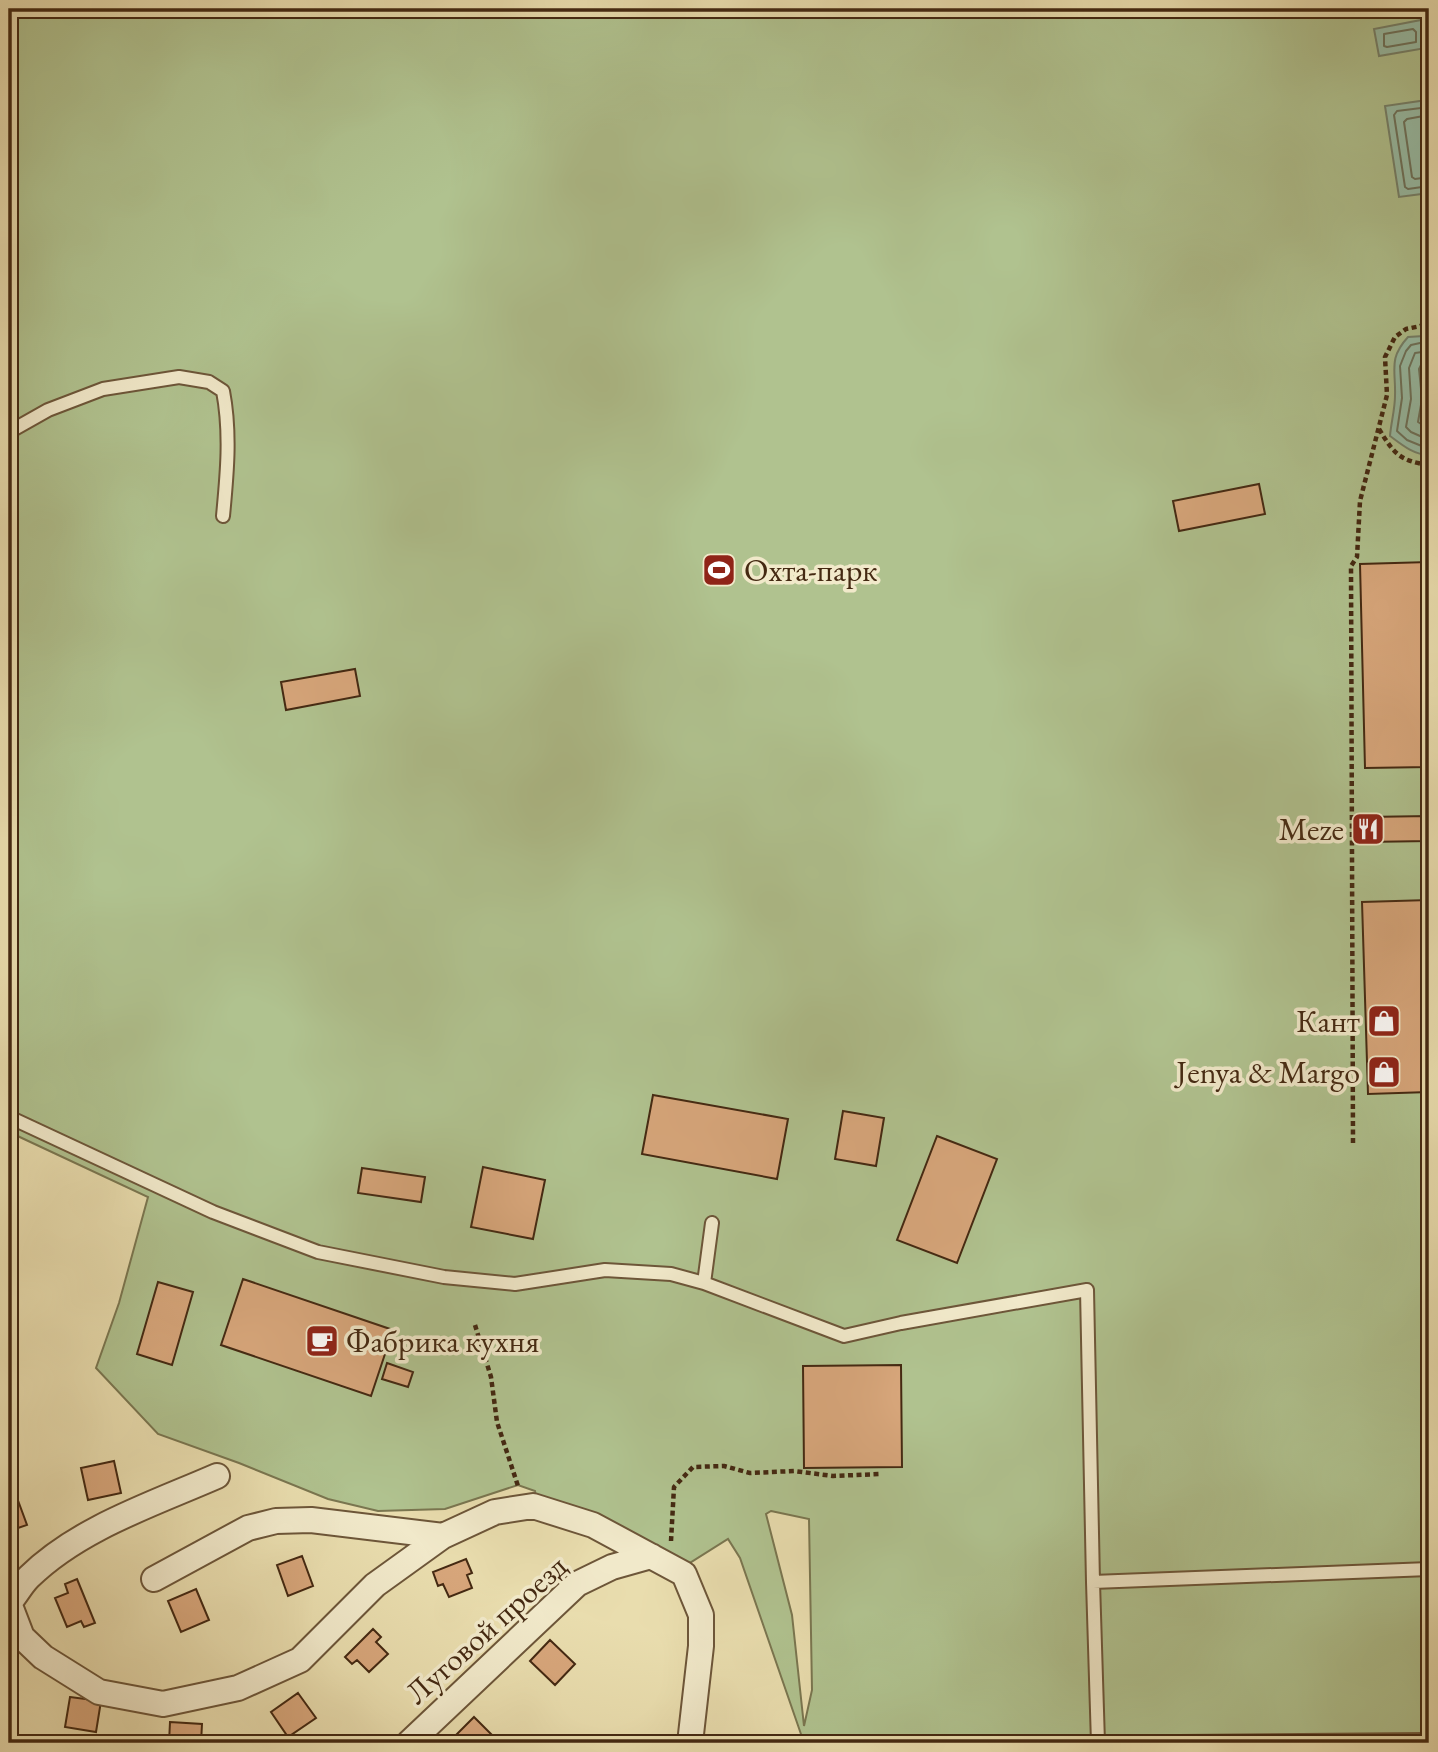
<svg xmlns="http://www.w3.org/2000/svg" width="1438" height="1752" viewBox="0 0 1438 1752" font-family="'EB Garamond',serif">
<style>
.green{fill:#b0c28f;stroke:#7a7650;stroke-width:2;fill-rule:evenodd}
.water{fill:#98bda6;stroke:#76826b;stroke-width:2}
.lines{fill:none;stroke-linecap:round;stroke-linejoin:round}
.shore{stroke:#6e735c;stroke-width:2}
.building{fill:#d7a67b;stroke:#442912;stroke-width:2}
.service-casing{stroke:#6d5639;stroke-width:16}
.minor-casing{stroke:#6d5639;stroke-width:28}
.path{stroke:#442912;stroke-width:4.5;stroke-dasharray:5 3.5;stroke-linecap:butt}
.service{stroke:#f1e9ca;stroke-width:12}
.minor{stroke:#f1e9ca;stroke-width:24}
.labels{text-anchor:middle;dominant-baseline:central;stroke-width:7;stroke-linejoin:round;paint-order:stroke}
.poi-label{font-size:32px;fill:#442912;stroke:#f1e9ca;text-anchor:end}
.street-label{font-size:32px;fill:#442912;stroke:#f1e9ca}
</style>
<rect width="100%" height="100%" fill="#e9ddae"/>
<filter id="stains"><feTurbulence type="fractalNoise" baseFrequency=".00286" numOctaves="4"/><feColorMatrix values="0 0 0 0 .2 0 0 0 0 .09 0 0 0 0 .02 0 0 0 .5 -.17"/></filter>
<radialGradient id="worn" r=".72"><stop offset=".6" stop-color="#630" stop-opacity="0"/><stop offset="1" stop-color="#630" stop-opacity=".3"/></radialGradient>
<!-- green -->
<path class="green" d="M 9,9 L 1429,9 L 1429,1743 L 801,1743 L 802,1737 L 740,1558 L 728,1539 L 688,1564 L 536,1498 L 535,1491 L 518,1485 L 445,1509 L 378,1511 L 328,1499 L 239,1463 L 158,1434 L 96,1368 L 119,1303 L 148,1197 L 9,1132 ZM 771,1511 L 809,1519 L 812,1690 L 804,1726 L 792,1615 L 766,1514 Z"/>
<!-- water -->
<path class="water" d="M 1421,20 L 1426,48 L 1379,56 L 1374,29 Z
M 1427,100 L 1429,114 L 1429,193 L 1399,197 L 1385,106 Z
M 1429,332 L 1429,455 C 1414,455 1402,445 1390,436 C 1391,423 1395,409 1395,396 C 1396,370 1388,359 1408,337 L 1424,336 Z"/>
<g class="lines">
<!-- shore -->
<path class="shore" d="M 1413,29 L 1416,32 L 1416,42 L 1387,47 L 1384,46 L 1384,34 Z
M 1429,107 L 1397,111 L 1394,115 L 1405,187 L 1408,189 L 1429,186
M 1429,115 L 1407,119 L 1404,122 L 1412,177 L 1415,179 L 1429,177
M 1429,341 L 1411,345 L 1406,351 L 1400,366 L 1402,398 L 1397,431 L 1407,440 L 1429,449
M 1429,351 L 1415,353 L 1409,368 L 1411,399 L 1406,427 L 1411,432 L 1429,440
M 1429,362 L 1422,363 L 1419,369 L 1422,399 L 1418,422 L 1429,429"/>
</g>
<!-- building -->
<path class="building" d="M 1259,484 L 1265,514 L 1179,531 L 1173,501 Z
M 1429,562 L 1429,767 L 1365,768 L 1360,564 Z
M 355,669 L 360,696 L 286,710 L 281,682 Z
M 1429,816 L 1429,841 L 1365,842 L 1365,817 Z
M 1429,900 L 1429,1092 L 1368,1094 L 1362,902 Z
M 653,1095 L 788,1119 L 777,1179 L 642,1154 Z
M 843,1111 L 884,1118 L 876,1166 L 835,1159 Z
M 937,1136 L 997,1159 L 957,1263 L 897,1240 Z
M 483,1167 L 545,1180 L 533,1239 L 471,1227 Z
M 362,1168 L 425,1177 L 421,1202 L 358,1193 Z
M 243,1279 L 393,1330 L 371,1396 L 221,1345 Z
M 158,1282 L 193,1292 L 172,1365 L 137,1354 Z
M 387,1363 L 413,1372 L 408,1387 L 382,1379 Z
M 901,1365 L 902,1467 L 804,1468 L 803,1366 Z
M 114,1461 L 121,1493 L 88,1500 L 81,1468 Z
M 16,1495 L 27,1525 L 9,1531 L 9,1497 Z
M 302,1556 L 313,1586 L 288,1596 L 277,1565 Z
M 466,1559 L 472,1573 L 467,1575 L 472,1588 L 449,1597 L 443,1584 L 438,1586 L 433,1572 Z
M 77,1579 L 95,1623 L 84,1627 L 81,1621 L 67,1627 L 55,1598 L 68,1593 L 65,1584 Z
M 196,1589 L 209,1620 L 181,1632 L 168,1601 Z
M 373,1629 L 381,1637 L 376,1642 L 388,1654 L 369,1672 L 357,1660 L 352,1664 L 345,1657 Z
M 550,1640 L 575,1664 L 555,1685 L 530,1661 Z
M 298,1693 L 316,1718 L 288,1737 L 271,1712 Z
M 70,1697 L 101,1701 L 96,1732 L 65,1727 Z
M 474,1717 L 499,1742 L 498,1743 L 460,1743 L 454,1737 Z
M 170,1722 L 202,1724 L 201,1743 L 169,1743 Z"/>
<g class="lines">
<defs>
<path id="service" d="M 9,432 L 48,410 L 103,389 L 179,377 L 209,382 L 223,391 C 231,433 227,474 223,516
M 9,1117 L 213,1212 L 318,1252 L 444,1277 L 515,1284 L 605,1270 L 671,1274 L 704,1283 L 844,1336 L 901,1323 L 1087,1290 L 1093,1582 L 1429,1569
M 704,1283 L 712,1223
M 1093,1582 L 1098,1743
M 1055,1743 L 1429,1740"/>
<path id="minor" d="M 217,1476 C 153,1504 79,1528 29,1577 C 21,1585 16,1595 9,1603 L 22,1637 L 43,1657 L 99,1692 L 163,1704 L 238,1688 L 300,1660 L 375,1585 L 443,1536
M 154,1579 L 248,1528 L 276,1521 L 311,1520 L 443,1536 L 495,1512 L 533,1506 L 593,1525 L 684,1574 L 701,1615 L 701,1646 L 690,1743
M 409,1743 L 577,1584 L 612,1567 L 651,1556"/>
</defs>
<!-- service casing -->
<use href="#service" class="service-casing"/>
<!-- minor casing -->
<use href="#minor" class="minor-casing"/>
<!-- path -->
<path class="path" d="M 1379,429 C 1394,454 1400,461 1429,465
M 1353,1143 L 1351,566 L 1357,557 L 1360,501 L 1387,395 L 1385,357 L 1395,337 L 1406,329 L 1421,326 L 1429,312
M 475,1325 L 491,1377 L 497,1422 L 518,1486
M 671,1541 L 674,1487 L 693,1467 L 724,1466 L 750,1473 L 794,1471 L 833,1476 L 880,1474"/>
<!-- service -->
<use href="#service" class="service"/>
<!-- minor -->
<use href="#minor" class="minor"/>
</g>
<!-- icons -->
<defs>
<symbol id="stadium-square" viewBox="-11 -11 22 22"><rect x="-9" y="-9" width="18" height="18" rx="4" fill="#8f2418" stroke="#f1e9ca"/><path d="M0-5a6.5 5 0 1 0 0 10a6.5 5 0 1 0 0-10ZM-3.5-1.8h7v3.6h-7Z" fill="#fff"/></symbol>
<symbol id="restaurant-square" viewBox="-11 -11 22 22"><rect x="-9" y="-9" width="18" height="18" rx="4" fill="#8f2418" stroke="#f1e9ca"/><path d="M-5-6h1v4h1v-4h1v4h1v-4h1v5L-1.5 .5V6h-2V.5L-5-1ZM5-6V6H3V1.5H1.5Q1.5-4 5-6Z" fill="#fff"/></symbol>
<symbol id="shop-square" viewBox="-11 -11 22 22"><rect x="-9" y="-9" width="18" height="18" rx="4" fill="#8f2418" stroke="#f1e9ca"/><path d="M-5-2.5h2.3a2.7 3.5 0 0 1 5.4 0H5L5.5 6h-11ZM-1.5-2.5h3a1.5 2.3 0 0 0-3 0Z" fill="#fff"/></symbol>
<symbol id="cafe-square" viewBox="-11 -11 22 22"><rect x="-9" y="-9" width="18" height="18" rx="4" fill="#8f2418" stroke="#f1e9ca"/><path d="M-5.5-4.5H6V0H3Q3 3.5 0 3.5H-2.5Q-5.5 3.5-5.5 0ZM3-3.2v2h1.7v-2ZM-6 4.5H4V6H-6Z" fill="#fff"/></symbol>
</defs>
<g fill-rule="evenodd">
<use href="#stadium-square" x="700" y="551" width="38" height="38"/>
<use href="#restaurant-square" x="1349" y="810" width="38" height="38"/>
<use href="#shop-square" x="1365" y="1002" width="38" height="38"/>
<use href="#shop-square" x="1365" y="1053" width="38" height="38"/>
<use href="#cafe-square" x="303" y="1322" width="38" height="38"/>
</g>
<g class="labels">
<!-- poi labels -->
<g class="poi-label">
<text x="744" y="570" text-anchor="start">Охта-парк</text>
<text x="1344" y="829">Meze</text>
<text x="1360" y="1021">Кант</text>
<text x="1360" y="1072">Jenya &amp; Margo</text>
<text x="346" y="1341" text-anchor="start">Фабрика кухня</text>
</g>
<!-- street labels -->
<g class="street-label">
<text transform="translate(486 1629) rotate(-42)">Луговой проезд</text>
</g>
</g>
<!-- margin -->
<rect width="1438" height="1752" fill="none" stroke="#e9ddae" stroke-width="35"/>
<rect x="10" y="10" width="1417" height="1731" fill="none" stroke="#442912" stroke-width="3.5"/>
<rect x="18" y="18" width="1403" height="1717" fill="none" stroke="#442912" stroke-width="2"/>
<rect width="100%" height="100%" filter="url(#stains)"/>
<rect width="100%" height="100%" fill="url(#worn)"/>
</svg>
